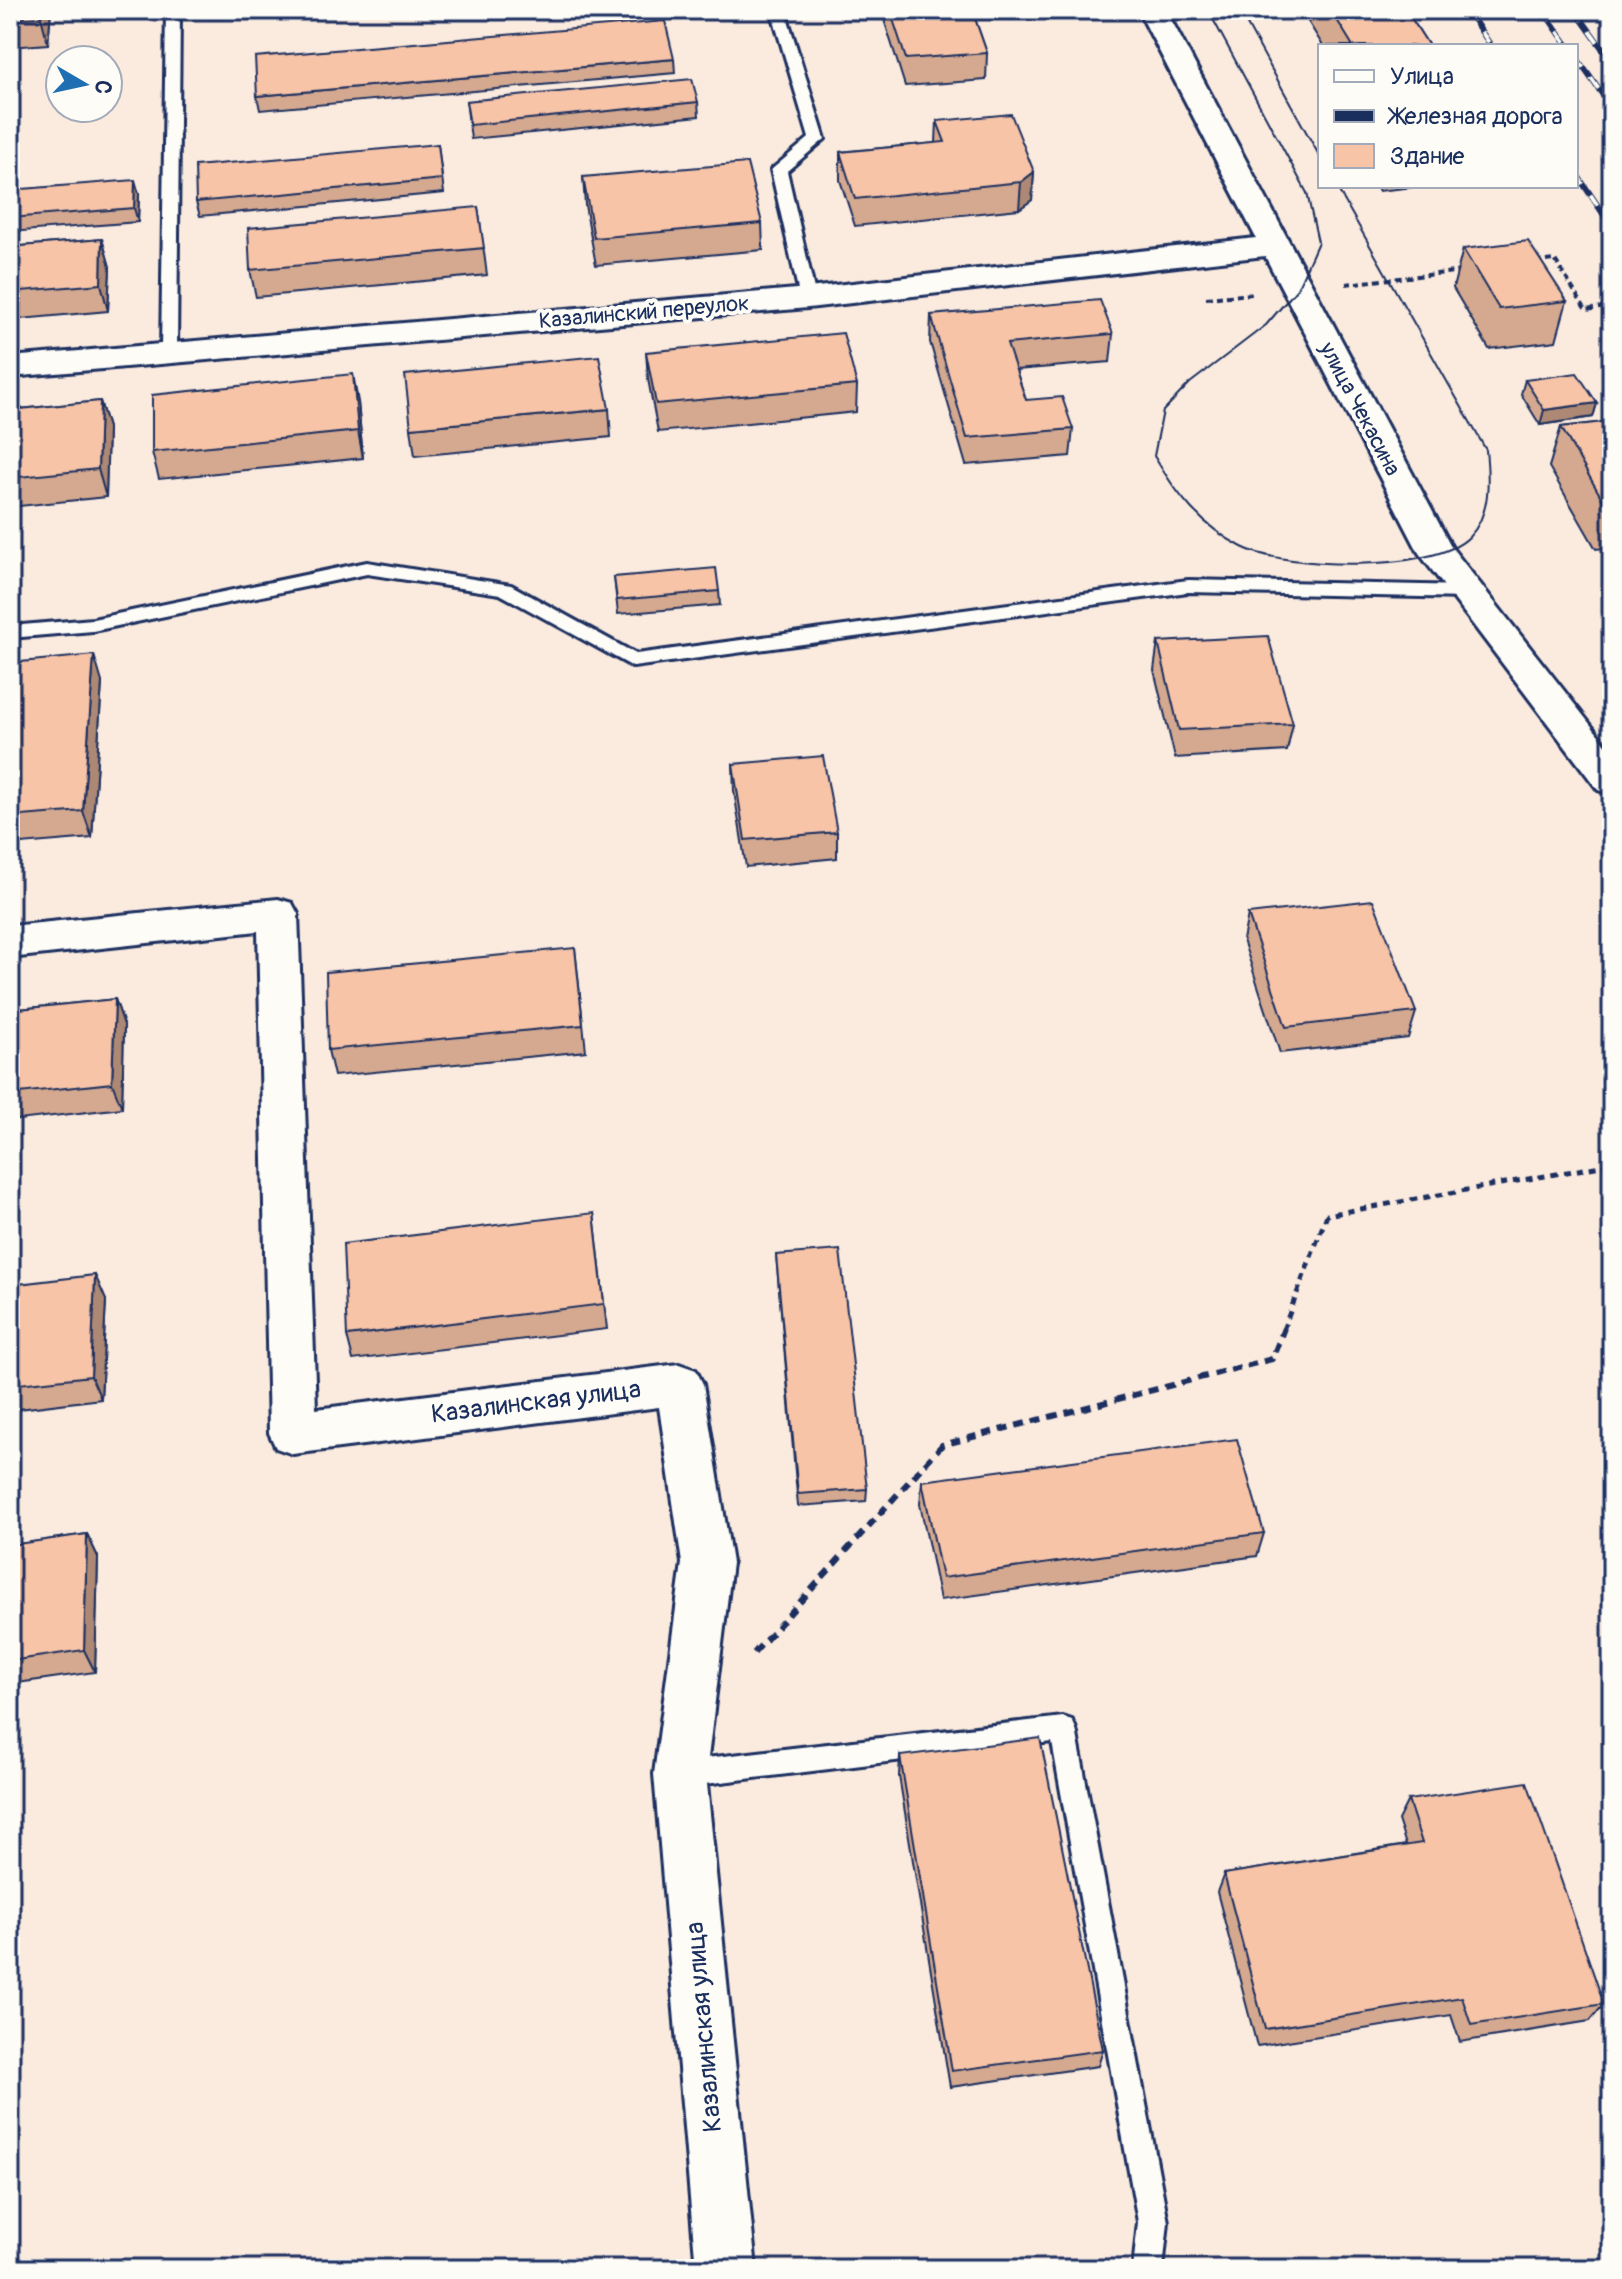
<svg xmlns="http://www.w3.org/2000/svg" width="1622" height="2279" viewBox="0 0 1622 2279" font-family="Pangolin,sans-serif">
<style>
.lines{fill:none;stroke-linecap:round;stroke-linejoin:round}
.lane-casing{stroke:#1b2f5e;stroke-width:6}
.street-casing{stroke:#1b2f5e;stroke-width:6}
.path-far2{stroke:#1b2f5e;stroke-width:4;stroke-dasharray:6 4;stroke-linecap:butt}
.path-far1{stroke:#1b2f5e;stroke-width:5;stroke-dasharray:7 6;stroke-linecap:butt}
.path{stroke:#1b2f5e;stroke-width:6;stroke-dasharray:10 7;stroke-linecap:butt}
.lane{fill:#fdfcf7;fill-rule:evenodd}
.street{fill:#fdfcf7;fill-rule:evenodd}
.tram{stroke:#1b2f5e;stroke-width:2}
.rail-casing{stroke:#1b2f5e;stroke-width:6}
.rail{stroke:#fdfcf7;stroke-width:4;stroke-dasharray:13;stroke-linecap:butt}
.wall{fill:#d4a990;stroke:#1b2f5e;stroke-width:2}
.shaded-wall{fill:#ad8975;stroke:#1b2f5e;stroke-width:2}
.building{fill:#f7c4a7;stroke:#1b2f5e;stroke-width:2}
.labels{text-anchor:middle;dominant-baseline:central;stroke-width:8;stroke-linejoin:round;paint-order:stroke}
.far-street-label{font-size:22px;fill:#1b2f5e;stroke:#fdfcf7}
.street-label{font-size:26px;fill:#1b2f5e;stroke:#fdfcf7}
</style>
<rect width="100%" height="100%" fill="#fbebdf"/>
<filter id="ink" filterUnits="userSpaceOnUse"><feTurbulence type="fractalNoise" baseFrequency=".0125" numOctaves="2"/><feDisplacementMap in="SourceGraphic" scale="16" xChannelSelector="R" yChannelSelector="G"/><feConvolveMatrix kernelMatrix="1 2 1 2 8 2 1 2 1" color-interpolation-filters="sRGB"/></filter>
<g filter="url(#ink)">
<g class="lines">
<defs>
<path id="lane" d="M 166,10 L 180,10 L 177,351 L 169,356 L 161,351 Z
M 771,10 L 785,10 L 825,139 L 787,171 L 816,298 L 808,303 L 800,298 L 771,170 L 809,138 Z
M 367,562 L 511,585 L 636,654 L 1188,580 L 1467,586 L 1476,592 L 1467,598 L 1188,592 L 633,667 L 500,594 L 367,574 L 93,631 L 10,638 L 10,626 L 93,619 Z
M 1063,1717 L 1072,1720 L 1076,1729 L 1168,2222 L 1163,2269 L 1133,2269 L 1138,2222 L 1052,1742 L 680,1787 L 671,1783 L 667,1774 L 671,1765 L 680,1761 Z"/>
<path id="street" d="M 1138,10 L 1166,10 L 1452,548 L 1612,752 L 1612,794 L 1598,790 L 1419,553 L 1265,256 L 808,308 L 10,377 L 10,357 L 808,288 L 1256,238 Z
M 278,899 L 292,903 L 298,914 L 316,1409 L 679,1364 L 696,1370 L 703,1384 L 732,1563 L 706,1774 L 756,2269 L 696,2269 L 654,1774 L 682,1563 L 659,1407 L 293,1454 L 276,1448 L 269,1433 L 258,931 L 10,958 L 10,926 Z"/>
</defs>
<!-- lane casing -->
<use href="#lane" class="lane-casing"/>
<!-- street casing -->
<use href="#street" class="street-casing"/>
<!-- path-far2 -->
<path class="path-far2" d="M 1536,262 L 1555,260 L 1586,310 L 1612,306
M 1346,284 L 1463,271
M 1206,298 L 1252,294"/>
<!-- path-far1 -->
<path class="path-far1" d="M 1283,1330 L 1327,1215 L 1612,1164"/>
<!-- path -->
<path class="path" d="M 754,1653 L 942,1445 L 1272,1359 L 1284,1328"/>
<!-- lane -->
<use href="#lane" class="lane"/>
<!-- street -->
<use href="#street" class="street"/>
<!-- tram -->
<path class="tram" d="M 1208,10 L 1307,193 L 1318,242 L 1297,289 L 1266,325 L 1190,383 L 1163,411 L 1154,456 C 1177,495 1201,526 1242,547 C 1284,569 1434,573 1469,537 C 1491,515 1489,479 1486,450 L 1336,186
M 1239,10 L 1320,157"/>
<defs>
<path id="rail" d="M 1467,10 L 1491,46
M 1543,10 L 1568,46
M 1575,10 L 1612,62
M 1576,57 L 1612,108
M 1576,173 L 1612,227"/>
</defs>
<!-- rail casing -->
<use href="#rail" class="rail-casing"/>
<!-- rail -->
<use href="#rail" class="rail"/>
</g>
<!-- wall -->
<path class="wall" d="M 10,10 L 51,10 L 48,44 L 10,47 Z
M 213,10 L 304,10 L 214,18 Z
M 881,10 L 972,10 L 987,53 L 986,80 L 905,86 Z
M 1301,10 L 1406,10 L 1429,46 L 1323,46 Z
M 674,59 L 675,73 L 260,110 L 257,96 Z
M 466,101 L 698,102 L 699,116 L 471,139 Z
M 937,121 L 1034,172 L 1032,200 L 1019,209 L 855,226 L 840,180 L 840,152 L 936,143 Z
M 438,144 L 444,193 L 200,216 L 196,202 Z
M 583,177 L 762,223 L 763,250 L 596,265 L 585,205 Z
M 1376,186 L 1423,186 L 1379,191 Z
M 10,190 L 139,194 L 138,222 L 10,232 Z
M 478,207 L 487,275 L 256,297 L 250,270 Z
M 102,239 L 110,267 L 108,311 L 10,320 L 10,247 Z
M 1463,249 L 1567,301 L 1556,341 L 1489,349 L 1453,288 Z
M 931,315 L 1113,334 L 1110,362 L 1016,370 L 1026,400 L 1073,429 L 1070,456 L 966,465 L 930,342 Z
M 646,352 L 857,385 L 856,412 L 658,432 L 648,379 Z
M 1525,380 L 1597,403 L 1593,417 L 1540,425 L 1521,394 Z
M 100,401 L 108,428 L 106,497 L 10,507 L 10,410 Z
M 358,402 L 363,458 L 159,479 L 152,452 Z
M 609,409 L 611,437 L 415,456 L 411,428 Z
M 1612,421 L 1612,547 L 1596,549 L 1549,467 L 1561,427 Z
M 614,577 L 719,591 L 720,605 L 618,614 Z
M 1158,642 L 1293,724 L 1287,751 L 1175,758 L 1154,670 Z
M 10,663 L 102,682 L 92,838 L 10,845 Z
M 733,764 L 837,832 L 837,858 L 746,867 L 734,791 Z
M 1248,914 L 1416,1012 L 1408,1038 L 1280,1053 L 1243,940 Z
M 575,948 L 586,1051 L 334,1076 L 328,1050 Z
M 115,999 L 124,1025 L 122,1108 L 10,1121 L 10,1010 Z
M 594,1213 L 607,1329 L 353,1360 L 347,1336 Z
M 776,1255 L 867,1489 L 866,1501 L 798,1506 Z
M 10,1285 L 106,1300 L 101,1399 L 10,1410 Z
M 922,1481 L 1264,1533 L 1257,1556 L 940,1600 L 920,1504 Z
M 87,1534 L 98,1557 L 95,1672 L 10,1684 L 10,1545 Z
M 900,1756 L 1103,2050 L 1098,2066 L 950,2087 L 899,1776 Z
M 1408,1800 L 1604,2004 L 1590,2021 L 1460,2042 L 1451,2015 L 1257,2046 L 1217,1892 L 1224,1874 L 1406,1845 L 1398,1820 Z"/>
<!-- shaded-wall -->
<path class="shaded-wall" d="M 42,10 L 51,10 L 48,44 L 41,17 Z
M 1034,172 L 1032,200 L 1019,209 L 1021,182 Z
M 135,180 L 139,194 L 138,222 L 134,208 Z
M 102,239 L 110,267 L 108,311 L 101,284 Z
M 353,374 L 358,402 L 363,458 L 358,431 Z
M 100,401 L 108,428 L 106,497 L 98,469 Z
M 1597,403 L 1593,417 L 1540,425 L 1544,410 Z
M 94,655 L 102,682 L 92,838 L 83,811 Z
M 115,999 L 124,1025 L 122,1108 L 112,1083 Z
M 95,1275 L 106,1300 L 101,1399 L 91,1376 Z
M 87,1534 L 98,1557 L 95,1672 L 84,1650 Z"/>
<!-- building -->
<path class="building" d="M 10,10 L 42,10 L 41,17 L 10,19 Z
M 890,10 L 972,10 L 987,53 L 906,59 Z
M 1331,10 L 1406,10 L 1429,46 L 1353,46 Z
M 665,21 L 674,59 L 257,96 L 255,57 Z
M 692,79 L 698,102 L 470,125 L 466,101 Z
M 1011,114 L 1034,172 L 1021,182 L 855,199 L 840,152 L 945,142 L 937,121 Z
M 438,144 L 442,179 L 196,202 L 195,166 Z
M 747,163 L 762,223 L 594,238 L 583,177 Z
M 135,180 L 134,208 L 10,218 L 10,190 Z
M 478,207 L 484,248 L 250,270 L 248,228 Z
M 102,239 L 101,284 L 10,292 L 10,247 Z
M 1528,241 L 1567,301 L 1499,309 L 1463,249 Z
M 1100,300 L 1113,334 L 1007,344 L 1026,400 L 1062,397 L 1073,429 L 967,438 L 931,315 Z
M 843,333 L 857,385 L 656,404 L 646,352 Z
M 599,356 L 609,409 L 411,428 L 405,375 Z
M 1577,373 L 1597,403 L 1544,410 L 1525,380 Z
M 353,374 L 358,431 L 152,452 L 152,395 Z
M 100,401 L 98,469 L 10,478 L 10,410 Z
M 1612,421 L 1612,508 L 1608,509 L 1561,427 Z
M 716,568 L 719,591 L 617,600 L 614,577 Z
M 1268,636 L 1293,724 L 1179,730 L 1158,642 Z
M 94,655 L 83,811 L 10,817 L 10,663 Z
M 823,756 L 837,832 L 745,840 L 733,764 Z
M 1373,900 L 1416,1012 L 1286,1027 L 1248,914 Z
M 575,948 L 583,1025 L 328,1050 L 326,972 Z
M 115,999 L 112,1083 L 10,1094 L 10,1010 Z
M 594,1213 L 604,1304 L 347,1336 L 343,1244 Z
M 840,1250 L 867,1489 L 798,1494 L 776,1255 Z
M 95,1275 L 91,1376 L 10,1385 L 10,1285 Z
M 1237,1439 L 1264,1533 L 942,1578 L 922,1481 Z
M 87,1534 L 84,1650 L 10,1661 L 10,1545 Z
M 1040,1738 L 1103,2050 L 952,2071 L 900,1756 Z
M 1527,1782 L 1604,2004 L 1471,2025 L 1462,1997 L 1265,2029 L 1224,1874 L 1422,1843 L 1408,1800 Z"/>
</g>
<g class="labels">
<!-- far-street labels -->
<g class="far-street-label">
<text transform="translate(644 312) rotate(-5)">Казалинский переулок</text>
<text transform="translate(1360 409) rotate(62)">улица Чекасина</text>
</g>
<!-- street labels -->
<g class="street-label">
<text transform="translate(536 1402) rotate(-7)">Казалинская улица</text>
<text transform="translate(704 2027) rotate(-95)">Казалинская улица</text>
</g>
</g>
<!-- margin -->
<rect width="1622" height="2279" fill="none" stroke="#fdfcf7" stroke-width="40"/>
<rect x="20" y="20" width="1582" height="2239" fill="none" stroke="#1b2f5e" stroke-width="3" filter="url(#ink)"/>
<!-- legend -->
<rect x="1318" y="44" width="260" height="144" fill="#fdfcf7" stroke="#a3aaba" stroke-width="2"/>
<rect x="1334" y="70" width="40" height="12" fill="#fdfcf7" stroke="#a3aaba" stroke-width="2"/>
<text x="1390" y="84" font-size="24" fill="#1b2f5e">Улица</text>
<rect x="1334" y="110" width="40" height="12" fill="#1b2f5e" stroke="#a3aaba" stroke-width="2"/>
<text x="1390" y="124" font-size="24" fill="#1b2f5e">Железная дорога</text>
<rect x="1334" y="144" width="40" height="24" fill="#f7c4a7" stroke="#a3aaba" stroke-width="2"/>
<text x="1390" y="164" font-size="24" fill="#1b2f5e">Здание</text>
<!-- north arrow -->
<g transform="translate(84 84) rotate(99)"><circle r="38" fill="#fdfcf7" stroke="#a3aaba" stroke-width="2"/>
<path d="M0-6L14 30L0 20L-14 30Z" fill="#1f6fb2"/>
<text y="-12" font-size="22" font-weight="bold" text-anchor="middle" fill="#1b2f5e">С</text>
</g>
</svg>
